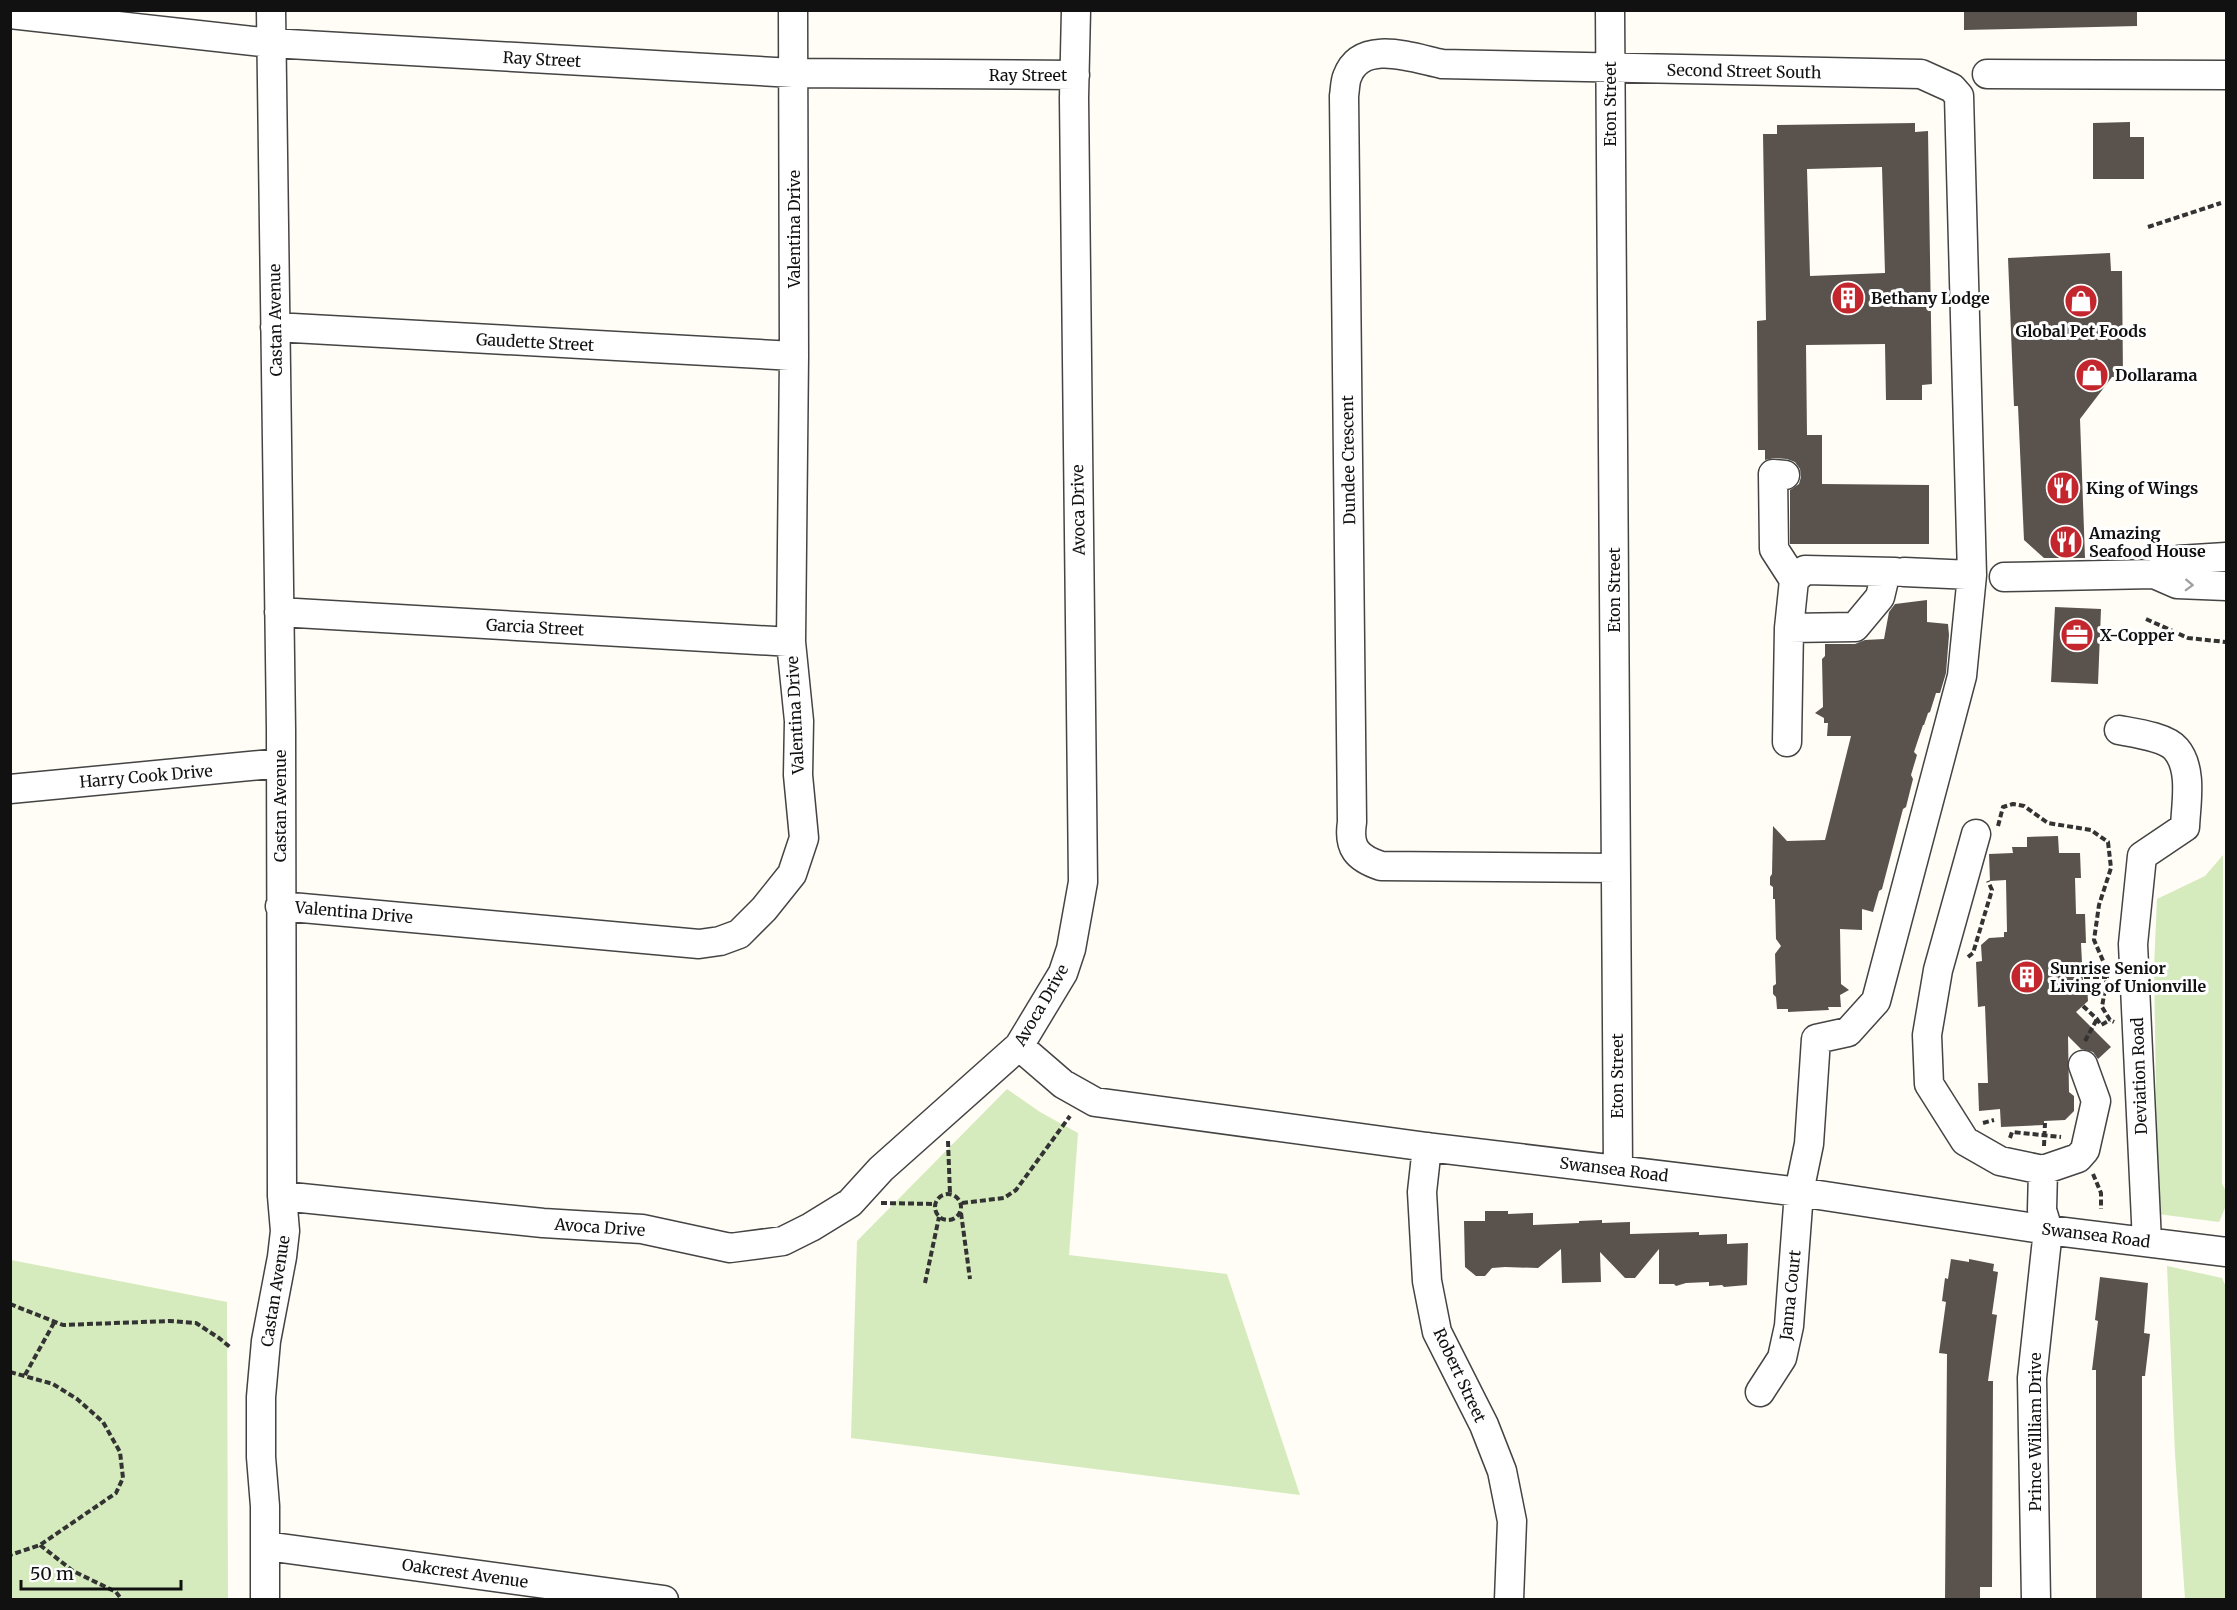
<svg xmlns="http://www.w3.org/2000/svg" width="2237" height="1610" viewBox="0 0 2237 1610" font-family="Merriweather,serif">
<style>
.green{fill:#d5ebbd}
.building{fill:#5a524d;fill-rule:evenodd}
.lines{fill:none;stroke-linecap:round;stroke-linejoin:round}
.minor-casing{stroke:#444;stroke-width:31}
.path{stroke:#333;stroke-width:4;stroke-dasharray:6 3;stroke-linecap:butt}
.minor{stroke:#fff;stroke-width:28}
.oneway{stroke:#a0a0a0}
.labels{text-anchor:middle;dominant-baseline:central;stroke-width:6;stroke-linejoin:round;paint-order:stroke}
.street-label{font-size:16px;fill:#111;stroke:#fff}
.poi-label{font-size:16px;font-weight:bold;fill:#111;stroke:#fff;text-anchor:start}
</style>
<rect width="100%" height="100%" fill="#fffdf5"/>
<!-- green -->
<path class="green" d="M 2223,855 L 2222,1184 C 2231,1197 2225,1209 2219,1222 L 2158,1214 L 2154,967 L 2157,899 L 2205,876 Z
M 1007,1089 L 1040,1112 L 1078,1133 L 1069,1255 L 1227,1274 L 1300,1495 L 851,1438 L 857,1241 Z
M 11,1260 L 227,1302 L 228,1599 L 11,1599 Z
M 2167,1266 L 2222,1278 L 2226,1287 L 2226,1599 L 2185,1599 L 2175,1454 Z"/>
<!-- building -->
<path class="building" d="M 1964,10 L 2137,10 L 2137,26 L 1964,30 Z
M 2130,122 L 2130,137 L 2144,137 L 2144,179 L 2093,179 L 2093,123 Z
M 1915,123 L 1915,132 L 1928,131 L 1932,384 L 1922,385 L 1922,400 L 1886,400 L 1885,344 L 1806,345 L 1807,435 L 1822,435 L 1822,484 L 1929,485 L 1929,544 L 1790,544 L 1790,490 L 1799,484 L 1801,477 L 1800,469 L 1795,462 L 1787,459 L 1774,458 L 1765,460 L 1765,450 L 1758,450 L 1757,321 L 1766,320 L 1763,134 L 1777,134 L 1777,125 ZM 1882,167 L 1885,273 L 1810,276 L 1807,169 Z
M 2110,253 L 2111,271 L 2122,271 L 2123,377 L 2112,377 L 2080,419 L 2085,558 L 2044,558 L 2024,540 L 2018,406 L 2014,406 L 2008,258 Z
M 1927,600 L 1927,622 L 1948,624 L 1949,635 L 1946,673 L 1940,693 L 1936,693 L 1930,712 L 1928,713 L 1924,725 L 1923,725 L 1914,752 L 1917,755 L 1911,775 L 1913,779 L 1906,807 L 1903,809 L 1882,889 L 1879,891 L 1873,912 L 1862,909 L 1862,930 L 1840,929 L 1841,984 L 1849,990 L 1840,995 L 1841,1007 L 1828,1007 L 1829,1010 L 1788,1012 L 1788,1009 L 1777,1009 L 1776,997 L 1773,994 L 1773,986 L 1776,984 L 1775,954 L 1781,946 L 1776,939 L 1775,899 L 1773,899 L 1773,887 L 1770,885 L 1770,877 L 1772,874 L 1773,826 L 1787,841 L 1825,840 L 1851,736 L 1827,736 L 1828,723 L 1824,723 L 1824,718 L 1815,713 L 1823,707 L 1822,659 L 1825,656 L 1825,644 L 1855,644 L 1865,640 L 1884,639 L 1889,612 L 1895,604 Z
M 2055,607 L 2101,609 L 2098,684 L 2051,682 Z
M 2058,836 L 2059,853 L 2080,853 L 2081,878 L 2075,878 L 2076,914 L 2085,914 L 2086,943 L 2081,943 L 2083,983 L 2087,986 L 2088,1001 L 2076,1012 L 2111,1047 L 2098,1059 L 2093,1052 L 2081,1049 L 2068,1036 L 2069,1092 L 2074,1096 L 2074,1111 L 2065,1120 L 2044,1121 L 2044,1125 L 2001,1127 L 2000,1109 L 1979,1111 L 1978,1083 L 1988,1083 L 1985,1006 L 1978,1007 L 1976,962 L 1982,961 L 1981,945 L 1989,938 L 2004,937 L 2004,932 L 2007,932 L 2006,880 L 1990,881 L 1989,854 L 2013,853 L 2012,847 L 2027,847 L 2027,837 Z
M 1485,1211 L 1508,1211 L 1508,1214 L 1533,1213 L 1533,1225 L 1579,1223 L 1579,1221 L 1602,1220 L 1602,1223 L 1630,1222 L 1630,1234 L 1699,1232 L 1699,1235 L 1727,1234 L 1727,1244 L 1748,1243 L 1747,1285 L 1724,1287 L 1722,1285 L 1709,1286 L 1709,1282 L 1686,1283 L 1676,1286 L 1674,1284 L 1659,1284 L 1659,1249 L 1635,1278 L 1625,1278 L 1600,1252 L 1601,1282 L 1562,1283 L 1561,1249 L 1538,1268 L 1505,1267 L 1492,1268 L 1485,1276 L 1476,1276 L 1465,1267 L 1464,1221 L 1485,1221 Z
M 1951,1259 L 1969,1262 L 1969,1259 L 1994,1264 L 1993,1271 L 1998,1272 L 1992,1314 L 1997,1315 L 1988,1381 L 1993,1381 L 1992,1587 L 1980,1587 L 1980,1599 L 1945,1599 L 1947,1354 L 1939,1353 L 1946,1302 L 1942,1301 L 1945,1278 L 1948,1279 Z
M 2100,1277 L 2148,1283 L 2144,1333 L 2150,1334 L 2145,1376 L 2142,1376 L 2142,1599 L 2096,1599 L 2096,1370 L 2092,1370 L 2098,1321 L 2095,1320 Z"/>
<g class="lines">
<defs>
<path id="minor" d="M 1610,10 L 1618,1169
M 10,14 L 271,43 L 793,73 L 1075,75
M 1987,74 L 2226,75
M 275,327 L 794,356
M 1785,475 L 1773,474 L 1774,549 L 1794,580
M 1886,572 L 1880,597 L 1855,627 L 1789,628 L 1794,580 L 1805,570 L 1895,572
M 1904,572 L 1972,575
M 2154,574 L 2178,560 L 2226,557
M 2004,577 L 2154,574 L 2177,584 L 2226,586
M 279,612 L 791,642
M 2119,730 C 2135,733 2166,737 2176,749 C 2193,769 2186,803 2185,827 L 2142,856 L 2133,944 L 2147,1242
M 1787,742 L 1789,628
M 10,789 L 281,763
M 1976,834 L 1938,970 L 1927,1035 L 1929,1084 L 1965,1141 L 2000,1161 L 2043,1170 L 2078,1158 L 2085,1150 L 2096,1101 L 2083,1065
M 1616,868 L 1381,866 C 1357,858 1348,848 1352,822 L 1344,96 C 1345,90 1345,82 1347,77 C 1361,38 1413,58 1442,64 L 1921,74 L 1952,88 L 1959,96 L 1972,575 L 1962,676 L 1876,1001 L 1848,1032 L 1816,1039 L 1809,1144 L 1799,1192 L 1789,1326 L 1782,1358 L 1760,1392
M 280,906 L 699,944 L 720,941 L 739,934 L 764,909 L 792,874 L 804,838 L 798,775 L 799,721 L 791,642 L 794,356 L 793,10
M 1019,1046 L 1063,1084 L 1095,1102 L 1427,1147 L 1799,1192 L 2048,1230 L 2226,1252
M 1427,1147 L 1422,1192 L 1427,1281 L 1437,1332 L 1484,1425 L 1502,1471 L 1512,1521 L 1509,1600
M 282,1196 L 543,1223 L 642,1229 L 730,1248 L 783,1241 L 811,1227 L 850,1203 L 881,1169 L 1019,1046 L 1063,973 L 1071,949 L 1083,882 L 1074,98 L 1076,10
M 266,1546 L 664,1600
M 265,1600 L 265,1506 L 261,1457 L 261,1397 L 266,1341 L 282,1257 L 285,1231 L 282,1196 L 281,729 L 271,10
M 2036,1600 L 2032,1378 L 2048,1230 L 2042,1210 L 2043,1170"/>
</defs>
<!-- minor casing -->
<use href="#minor" class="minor-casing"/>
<!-- path -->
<path class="path" d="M 2148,227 L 2221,203
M 2146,619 L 2188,638 L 2226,642
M 1998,826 L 2003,807 L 2013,804 L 2024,806 L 2048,823 L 2091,830 L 2108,842 L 2111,868 L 2099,905 L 2094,940 L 2107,970 L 2107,977 L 2102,1007 L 2110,1020 L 2114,1022
M 1968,957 L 1973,953 L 1992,890 L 1988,881
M 2084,977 L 2107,977
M 2083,1006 L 2097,1019 L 2101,1025 L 2110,1020
M 2085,1041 L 2097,1019
M 1983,1123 L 1994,1120
M 2010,1138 L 2012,1132 L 2061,1137
M 948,1141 L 950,1194
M 2044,1146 L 2045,1123
M 2093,1174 L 2101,1193 L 2101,1209
M935 1207a13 13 0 1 1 26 0a13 13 0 1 1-26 0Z
M 881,1203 L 935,1204
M 962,1203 L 1004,1198 L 1016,1190 L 1070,1116
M 961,1213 L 970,1279
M 925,1283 L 939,1217
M 10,1304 L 63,1325 L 169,1321 L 196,1323 L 219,1338 L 230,1347
M 10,1372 L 53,1384 L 77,1399 L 103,1422 L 120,1452 L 123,1478 L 116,1493 L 40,1545 L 10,1555
M 25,1375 L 55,1321
M 40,1545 L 73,1571 L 116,1592 L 122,1600"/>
<!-- minor -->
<use href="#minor" class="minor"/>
</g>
<!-- one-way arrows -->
<defs><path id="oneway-chevron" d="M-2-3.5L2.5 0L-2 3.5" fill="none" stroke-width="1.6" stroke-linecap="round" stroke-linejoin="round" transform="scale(1.5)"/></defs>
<use class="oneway" href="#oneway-chevron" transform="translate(2189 585) rotate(2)"/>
<!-- icons -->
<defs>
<symbol id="building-disc" viewBox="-11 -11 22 22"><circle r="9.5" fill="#c4262e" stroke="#fff"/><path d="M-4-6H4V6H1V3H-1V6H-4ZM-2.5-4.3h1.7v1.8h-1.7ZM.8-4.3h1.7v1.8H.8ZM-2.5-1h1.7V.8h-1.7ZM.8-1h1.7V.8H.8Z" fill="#fff"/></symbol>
<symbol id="shop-disc" viewBox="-11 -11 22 22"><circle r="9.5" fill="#c4262e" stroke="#fff"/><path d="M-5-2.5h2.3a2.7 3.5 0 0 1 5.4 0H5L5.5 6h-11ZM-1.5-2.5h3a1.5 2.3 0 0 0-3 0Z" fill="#fff"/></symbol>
<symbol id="restaurant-disc" viewBox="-11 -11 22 22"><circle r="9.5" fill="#c4262e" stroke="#fff"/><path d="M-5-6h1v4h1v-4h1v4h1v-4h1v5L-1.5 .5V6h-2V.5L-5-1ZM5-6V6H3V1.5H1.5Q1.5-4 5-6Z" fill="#fff"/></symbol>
<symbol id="office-disc" viewBox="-11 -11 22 22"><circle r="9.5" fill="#c4262e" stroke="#fff"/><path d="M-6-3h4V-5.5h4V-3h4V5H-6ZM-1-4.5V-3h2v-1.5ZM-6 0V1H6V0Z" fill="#fff"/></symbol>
</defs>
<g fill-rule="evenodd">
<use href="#building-disc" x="1829" y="279" width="38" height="38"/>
<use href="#shop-disc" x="2062" y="282" width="38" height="38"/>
<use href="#shop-disc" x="2073" y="356" width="38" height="38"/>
<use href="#restaurant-disc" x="2044" y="469" width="38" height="38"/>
<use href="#restaurant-disc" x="2047" y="523" width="38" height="38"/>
<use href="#office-disc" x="2058" y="616" width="38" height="38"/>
<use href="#building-disc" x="2008" y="958" width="38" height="38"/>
</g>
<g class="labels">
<!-- street labels -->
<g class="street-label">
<text transform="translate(542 59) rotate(3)">Ray Street</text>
<text transform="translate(1744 71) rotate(1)">Second Street South</text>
<text x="1028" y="75">Ray Street</text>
<text transform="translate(1610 104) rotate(-90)">Eton Street</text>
<text transform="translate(794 229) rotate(-90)">Valentina Drive</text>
<text transform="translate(275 320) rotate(-91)">Castan Avenue</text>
<text transform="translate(535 342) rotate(3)">Gaudette Street</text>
<text transform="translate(1348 460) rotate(-91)">Dundee Crescent</text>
<text transform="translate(1078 510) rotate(-91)">Avoca Drive</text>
<text transform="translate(1614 590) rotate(-90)">Eton Street</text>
<text transform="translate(535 627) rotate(3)">Garcia Street</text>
<text transform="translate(795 715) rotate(-93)">Valentina Drive</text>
<text transform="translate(146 776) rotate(-5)">Harry Cook Drive</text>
<text transform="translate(280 806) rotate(-90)">Castan Avenue</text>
<text transform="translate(354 912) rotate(5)">Valentina Drive</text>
<text transform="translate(1041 1005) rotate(-60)">Avoca Drive</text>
<text transform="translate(1617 1076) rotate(-90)">Eton Street</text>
<text transform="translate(2139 1076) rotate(-92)">Deviation Road</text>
<text transform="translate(1614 1169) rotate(7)">Swansea Road</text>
<text transform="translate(600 1227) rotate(4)">Avoca Drive</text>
<text transform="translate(2096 1235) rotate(7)">Swansea Road</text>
<text transform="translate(275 1291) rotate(-81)">Castan Avenue</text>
<text transform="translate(1790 1295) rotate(-84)">Janna Court</text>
<text transform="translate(1460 1375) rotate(65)">Robert Street</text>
<text transform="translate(2035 1432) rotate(-90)">Prince William Drive</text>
<text transform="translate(465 1573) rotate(8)">Oakcrest Avenue</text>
</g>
<!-- poi labels -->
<g class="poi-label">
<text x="1871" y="298">Bethany Lodge</text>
<text x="2081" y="331" text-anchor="middle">Global Pet Foods</text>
<text x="2115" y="375">Dollarama</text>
<text x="2086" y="488">King of Wings</text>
<text x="2089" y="533">Amazing<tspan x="2089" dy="18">Seafood House</tspan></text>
<text x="2100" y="635">X-Copper</text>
<text x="2050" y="968">Sunrise Senior<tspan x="2050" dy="18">Living of Unionville</tspan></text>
</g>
</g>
<!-- border -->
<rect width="2237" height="1610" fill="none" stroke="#111111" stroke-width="24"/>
<!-- scale -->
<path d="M21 1580v9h160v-9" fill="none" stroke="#111111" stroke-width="3"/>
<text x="30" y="1580" font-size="18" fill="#111111" stroke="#ffffff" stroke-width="4.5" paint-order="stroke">50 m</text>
</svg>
